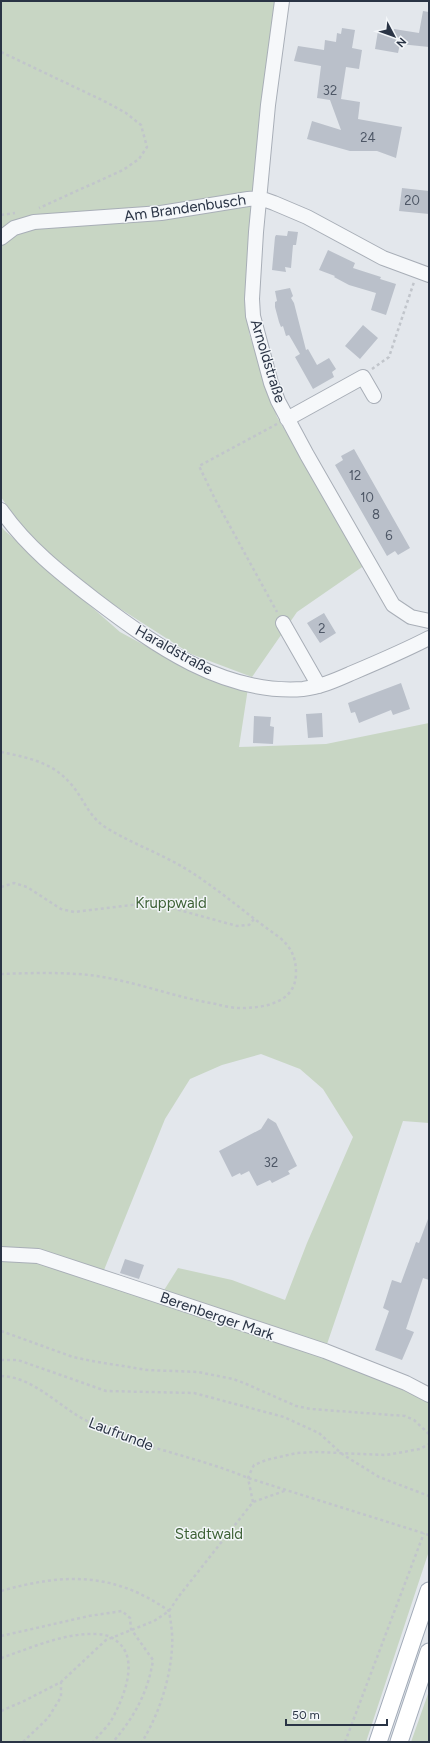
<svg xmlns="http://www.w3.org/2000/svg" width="430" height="1743" viewBox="0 0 430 1743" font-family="Figtree,sans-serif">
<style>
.green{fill:#c8d6c4}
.building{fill:#bac0ca}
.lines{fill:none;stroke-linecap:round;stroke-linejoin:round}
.minor-casing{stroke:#a8aeb7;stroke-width:16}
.major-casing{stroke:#a2abb8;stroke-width:19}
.path{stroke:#c1c5cb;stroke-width:2.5;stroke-dasharray:3 3;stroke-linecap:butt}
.minor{stroke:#f6f8fa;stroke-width:14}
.major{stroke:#fff;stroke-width:17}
.labels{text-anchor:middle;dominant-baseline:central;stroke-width:3;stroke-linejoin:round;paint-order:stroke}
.number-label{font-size:13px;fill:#4e5766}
.street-label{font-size:15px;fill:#2a3445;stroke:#f3f6f9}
.park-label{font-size:15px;fill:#3e6237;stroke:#f3f6f9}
</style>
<rect width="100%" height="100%" fill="#e3e7ec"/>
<!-- green -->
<path class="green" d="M 1,1 L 279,1 L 250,283 L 249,333 L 277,417 L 365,565 L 297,612 L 252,677 L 191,654 L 105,599 L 52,557 L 18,522 L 1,497 Z
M 1,526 L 4,530 L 120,632 L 183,666 L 248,688 L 239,747 L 326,744 L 429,723 L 429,1123 L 403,1121 L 325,1350 L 161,1295 L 178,1268 L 232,1280 L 285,1300 L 307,1243 L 353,1137 L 323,1089 L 300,1069 L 261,1054 L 222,1065 L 190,1079 L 165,1119 L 102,1275 L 1,1252 Z
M 1,1257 L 37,1261 L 324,1352 L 429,1401 L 429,1551 L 366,1742 L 1,1742 Z
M 429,1691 L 429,1742 L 411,1742 Z"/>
<!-- building -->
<path class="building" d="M 423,11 L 429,12 L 429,47 L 400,44 L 398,53 L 375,49 L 378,31 L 393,34 L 394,29 L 419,33 Z
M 342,28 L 355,30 L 352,48 L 362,50 L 359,69 L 346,67 L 341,99 L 360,102 L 358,119 L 402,127 L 396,158 L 377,151 L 350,151 L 307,139 L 312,121 L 341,130 L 330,100 L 317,98 L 321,66 L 294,61 L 298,46 L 324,50 L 325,40 L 336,42 L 337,33 L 341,34 Z
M 402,188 L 429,191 L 429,214 L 399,211 Z
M 288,231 L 298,232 L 296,245 L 293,245 L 291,268 L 285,267 L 286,272 L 272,270 L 275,237 L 276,235 L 287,236 Z
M 328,250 L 355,263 L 353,268 L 381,277 L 380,279 L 396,284 L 386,315 L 371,310 L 376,293 L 349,285 L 334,277 L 335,276 L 319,270 Z
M 290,288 L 293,296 L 291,298 L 294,303 L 306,350 L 308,349 L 317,365 L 329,358 L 336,369 L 332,372 L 334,377 L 313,389 L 295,357 L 300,354 L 289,335 L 286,336 L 283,326 L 281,327 L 279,322 L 275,307 L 275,302 L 277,301 L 275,291 Z
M 363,325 L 378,338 L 360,359 L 345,346 Z
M 354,449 L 410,548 L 398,555 L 395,551 L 387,556 L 335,465 L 343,460 L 341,456 Z
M 324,613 L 336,633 L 320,643 L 307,623 Z
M 401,683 L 410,709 L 393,715 L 391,710 L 359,723 L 355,712 L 351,713 L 348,703 Z
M 322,713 L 323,737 L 308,738 L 306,714 Z
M 254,716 L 271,717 L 270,726 L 274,727 L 273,744 L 253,743 Z
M 268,1118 L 276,1123 L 297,1166 L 288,1171 L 290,1174 L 272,1183 L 270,1180 L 257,1186 L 249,1171 L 241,1175 L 240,1173 L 232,1177 L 219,1151 L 261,1129 Z
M 428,1219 L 429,1280 L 423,1278 L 406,1329 L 414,1332 L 402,1360 L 375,1350 L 389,1311 L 383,1308 L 392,1280 L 401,1283 L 416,1242 L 419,1243 Z
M 125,1259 L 144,1265 L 139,1279 L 120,1273 Z"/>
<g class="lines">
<defs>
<path id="minor" d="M 282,1 L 268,105 L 256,232 L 252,299 L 253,316 L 271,383 L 278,401 L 307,455 L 393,605 L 411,617 L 429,621
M 1,238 L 14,228 L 34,222 L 161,213 L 248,199 L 260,198 L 274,203 L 307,217 L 383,258 L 429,275
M 287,419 L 363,377 L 374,396
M 1,510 C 26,546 60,573 94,599 C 154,645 224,695 303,689 C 321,687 336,680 352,673 C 378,662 404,651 429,638
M 283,623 L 319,686
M 1,1254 L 38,1256 L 120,1283 L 325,1351 L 406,1383 L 429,1395"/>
<path id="major" d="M 378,1742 L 429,1591
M 399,1742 L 429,1652"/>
</defs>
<!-- minor casing -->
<use href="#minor" class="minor-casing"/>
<!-- major casing -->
<use href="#major" class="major-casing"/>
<!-- path -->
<path class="path" d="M 1,52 L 106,102 L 126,113 L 141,125 L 147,147 L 139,159 L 123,170 L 39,208
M 1,215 L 15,213
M 372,369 L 389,357 L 414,282
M 277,424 L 199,466 L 215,499 L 277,612
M 1,752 C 25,757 52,762 69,782 C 83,796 87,815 105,827 C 132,844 163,854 191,872 C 222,892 249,916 279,937 C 291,947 296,957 296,973 C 296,1003 264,1008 240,1008 C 232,1008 223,1006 216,1004 C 173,997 132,980 89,975 C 60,972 30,973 1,974
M 1,887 L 14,883 L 27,887 L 61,909 L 74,912 L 140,904 L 161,905 L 237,926 L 249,925 L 254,919
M 1,1331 L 73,1357 L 92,1361 L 147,1370 L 198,1372 L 233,1379 L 244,1383 L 296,1406 L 311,1409 L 405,1416 L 414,1420 L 429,1434
M 1,1360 L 18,1360 L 106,1391 L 194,1393 L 284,1417 L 319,1433 L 342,1454 L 379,1477 L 429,1496
M 1,1376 C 34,1377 59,1407 87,1421 C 138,1448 196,1456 248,1478 L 429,1535
M 253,1502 L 248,1478 L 251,1471 L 254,1465 L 266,1460 L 297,1453 L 316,1452 L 386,1455 L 420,1449 L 429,1444
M 1,1591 C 64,1573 114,1572 169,1611 C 171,1623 173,1636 172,1648 C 170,1680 159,1714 142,1742
M 1,1636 L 89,1616 L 122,1611 L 130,1618 L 131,1629 L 153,1660 C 148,1693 134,1717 113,1742
M 1,1658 C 31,1648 63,1633 96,1634 C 106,1634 113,1637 120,1644 C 139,1663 122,1701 111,1721 C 106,1728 99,1735 93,1742
M 1,1711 L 24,1701 L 61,1682 L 106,1640 L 154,1621 L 169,1611 L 179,1596 L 253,1502 L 287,1490
M 23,1742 L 48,1718 L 61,1697 L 61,1682
M 345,1742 L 424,1533"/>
<!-- minor -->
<use href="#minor" class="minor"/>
<!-- major -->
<use href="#major" class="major"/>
</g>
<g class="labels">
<!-- number labels -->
<g class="number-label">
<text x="330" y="90">32</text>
<text x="368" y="137">24</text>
<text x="412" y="200">20</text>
<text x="355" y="475">12</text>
<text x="367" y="497">10</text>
<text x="376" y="514">8</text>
<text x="389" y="535">6</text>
<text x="322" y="628">2</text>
<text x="271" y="1162">32</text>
</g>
<!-- street labels -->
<g class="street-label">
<text transform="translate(185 208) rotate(-8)">Am Brandenbusch</text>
<text transform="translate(268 361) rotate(73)">Arnoldstraße</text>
<text transform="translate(174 650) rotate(29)">Haraldstraße</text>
<text transform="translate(217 1316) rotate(19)">Berenberger Mark</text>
<text transform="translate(121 1434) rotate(21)">Laufrunde</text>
</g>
<!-- park labels -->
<g class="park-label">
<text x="171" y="903">Kruppwald</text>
<text x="209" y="1534">Stadtwald</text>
</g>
</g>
<!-- border -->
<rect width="430" height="1743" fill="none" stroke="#2a3445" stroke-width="4"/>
<!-- north arrow -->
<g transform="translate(394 36) rotate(131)" stroke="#f3f6f9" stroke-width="3" paint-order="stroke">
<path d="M0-3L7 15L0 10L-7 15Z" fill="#2a3445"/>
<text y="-6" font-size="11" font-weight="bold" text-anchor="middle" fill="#2a3445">N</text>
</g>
<!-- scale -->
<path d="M286 1719v6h101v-6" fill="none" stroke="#2a3445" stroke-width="2"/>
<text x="292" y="1719" font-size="12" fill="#2a3445" stroke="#f3f6f9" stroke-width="3" paint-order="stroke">50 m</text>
</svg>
